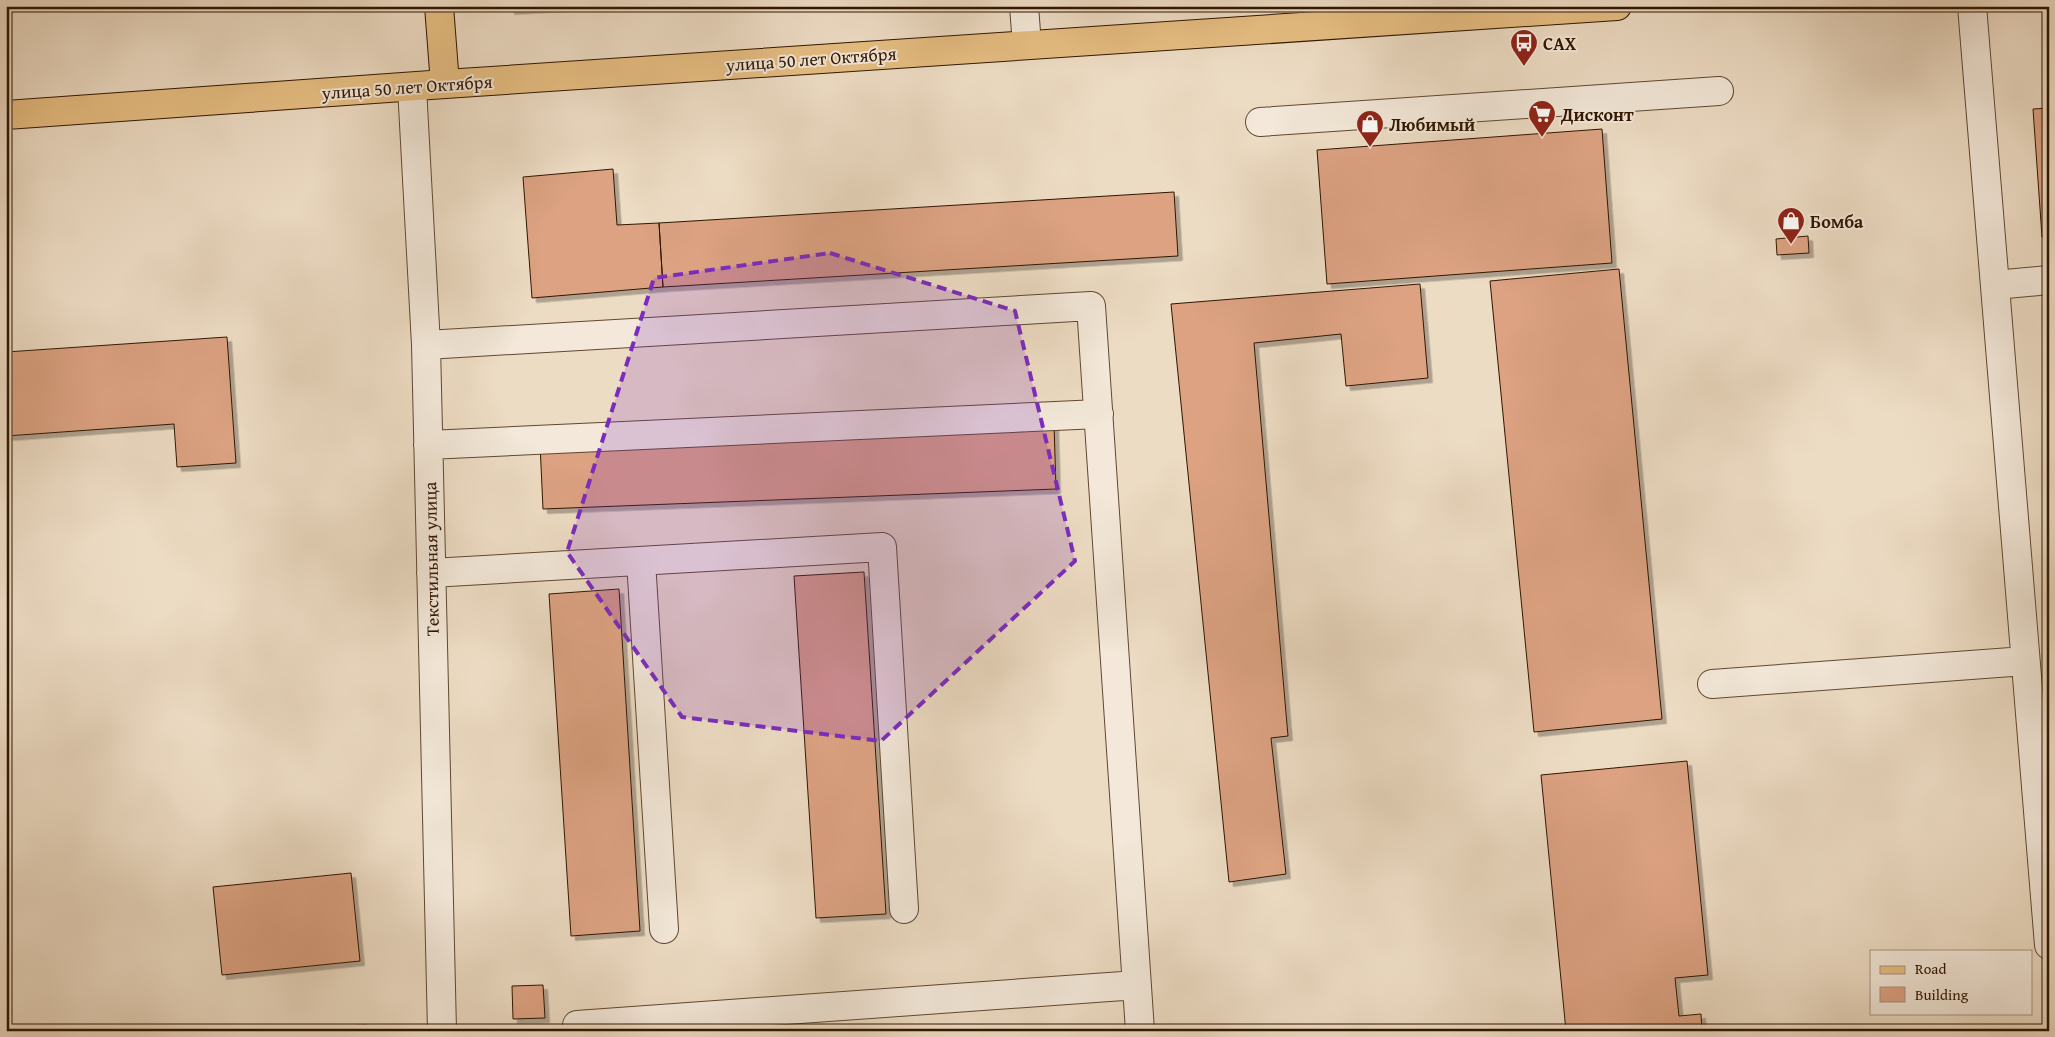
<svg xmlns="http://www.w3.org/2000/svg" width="2055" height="1037" viewBox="0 0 2055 1037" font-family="'Gentium Book Plus',serif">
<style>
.building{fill:#dca282;stroke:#301600;filter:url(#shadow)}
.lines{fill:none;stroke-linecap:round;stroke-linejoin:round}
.minor-casing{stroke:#5f4831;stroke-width:30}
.major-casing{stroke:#301600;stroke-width:30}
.minor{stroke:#f3e8d9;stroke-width:28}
.major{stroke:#e6be82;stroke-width:28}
.marked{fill:#7b2cbf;fill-opacity:0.2;stroke:#7b2cbf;stroke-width:4;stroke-dasharray:10 6;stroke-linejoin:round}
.labels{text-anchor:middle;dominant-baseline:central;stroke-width:4;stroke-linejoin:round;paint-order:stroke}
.poi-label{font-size:18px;font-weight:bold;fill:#301600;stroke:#f3e8d9;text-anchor:start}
.street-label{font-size:18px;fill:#301600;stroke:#f3e8d9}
</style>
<defs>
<filter id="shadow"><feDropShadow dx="4.5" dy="4.5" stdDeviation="0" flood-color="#0004"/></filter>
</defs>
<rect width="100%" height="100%" fill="#eddcc4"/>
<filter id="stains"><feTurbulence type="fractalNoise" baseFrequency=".004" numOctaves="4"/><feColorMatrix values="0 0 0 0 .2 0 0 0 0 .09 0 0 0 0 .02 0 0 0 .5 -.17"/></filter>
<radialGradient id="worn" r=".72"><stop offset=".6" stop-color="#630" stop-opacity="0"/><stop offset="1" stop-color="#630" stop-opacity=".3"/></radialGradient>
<!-- building -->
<path class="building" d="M 510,6 L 571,6 L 510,10 Z
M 2049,108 L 2049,237 L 2042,237 L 2033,109 Z
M 1602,129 L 1612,263 L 1327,284 L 1317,150 Z
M 613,169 L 617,225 L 659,223 L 663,287 L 532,298 L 523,177 Z
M 1174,192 L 1178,256 L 663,287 L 659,223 Z
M 1808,236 L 1809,253 L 1777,255 L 1776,239 Z
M 1619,269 L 1662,719 L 1534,732 L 1490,281 Z
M 1420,284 L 1428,378 L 1346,386 L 1341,334 L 1254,343 L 1288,736 L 1271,738 L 1286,874 L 1229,882 L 1171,304 Z
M 227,337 L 236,463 L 177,467 L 174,424 L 6,436 L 6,352 Z
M 1054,423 L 1056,489 L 543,509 L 540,444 Z
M 864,572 L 886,914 L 816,918 L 794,576 Z
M 619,589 L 640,931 L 571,936 L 549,594 Z
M 1687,761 L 1708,975 L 1675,978 L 1679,1016 L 1701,1014 L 1702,1031 L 1566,1031 L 1541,775 Z
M 351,873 L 360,961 L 222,975 L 213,887 Z
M 543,985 L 545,1018 L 513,1019 L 512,986 Z
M 367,1025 L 367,1031 L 312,1031 L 311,1027 Z"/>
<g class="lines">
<defs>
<path id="minor" d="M 1024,6 L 1027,45
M 1972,6 L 2049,945
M 412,87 L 426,345 L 442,1031
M 1260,122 L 1719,91
M 1995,285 L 2049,280
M 426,345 L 1091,306 L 1140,1031
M 428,445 L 1099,414
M 641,561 L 664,929
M 431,573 L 882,547 L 904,909
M 1712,684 L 2025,661
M 577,1025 L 1137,985"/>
<path id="major" d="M 439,6 L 445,84
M 6,115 L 445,84 L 1617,6"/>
</defs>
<!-- minor casing -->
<use href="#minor" class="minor-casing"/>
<!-- major casing -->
<use href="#major" class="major-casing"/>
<!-- minor -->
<use href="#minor" class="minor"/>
<!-- major -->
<use href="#major" class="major"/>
</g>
<!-- marked area -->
<path class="marked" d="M 830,253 L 1015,311 L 1075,561 L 881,741 L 682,717 L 567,552 L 654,278 Z"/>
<!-- icons -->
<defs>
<symbol id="bus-pin" viewBox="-11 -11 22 30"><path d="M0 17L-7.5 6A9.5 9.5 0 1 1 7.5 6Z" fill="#8f2418" stroke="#f3e8d9"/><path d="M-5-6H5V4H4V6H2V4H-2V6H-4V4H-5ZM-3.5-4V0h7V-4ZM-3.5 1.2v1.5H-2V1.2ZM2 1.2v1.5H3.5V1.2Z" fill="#fff"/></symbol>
<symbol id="supermarket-pin" viewBox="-11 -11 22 30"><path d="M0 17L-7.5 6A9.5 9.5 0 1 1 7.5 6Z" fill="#8f2418" stroke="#f3e8d9"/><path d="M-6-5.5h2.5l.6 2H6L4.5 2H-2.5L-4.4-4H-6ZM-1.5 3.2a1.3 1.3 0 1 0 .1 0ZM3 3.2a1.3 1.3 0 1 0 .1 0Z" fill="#fff"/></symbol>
<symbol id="shop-pin" viewBox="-11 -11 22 30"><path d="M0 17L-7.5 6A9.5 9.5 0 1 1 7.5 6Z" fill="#8f2418" stroke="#f3e8d9"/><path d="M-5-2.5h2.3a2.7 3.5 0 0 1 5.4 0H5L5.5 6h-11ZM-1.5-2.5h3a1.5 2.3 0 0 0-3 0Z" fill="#fff"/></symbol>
</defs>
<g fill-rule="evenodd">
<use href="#bus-pin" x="1508" y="27" width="32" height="43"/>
<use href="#supermarket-pin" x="1526" y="98" width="32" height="43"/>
<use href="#shop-pin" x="1354" y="108" width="32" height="43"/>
<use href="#shop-pin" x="1775" y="205" width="32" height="43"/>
</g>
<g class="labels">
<!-- poi labels -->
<g class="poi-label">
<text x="1543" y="43">САХ</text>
<text x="1561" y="114">Дисконт</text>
<text x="1389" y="124">Любимый</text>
<text x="1810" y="221">Бомба</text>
</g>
<!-- street labels -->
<g class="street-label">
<text transform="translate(811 59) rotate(-4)">улица 50 лет Октября</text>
<text transform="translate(407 87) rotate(-4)">улица 50 лет Октября</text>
<text transform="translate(431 559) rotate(-91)">Текстильная улица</text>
</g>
</g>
<!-- margin -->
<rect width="2055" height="1037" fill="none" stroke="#eddcc4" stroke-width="25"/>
<rect x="8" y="8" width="2040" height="1022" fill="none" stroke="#301600" stroke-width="2.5"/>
<rect x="12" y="12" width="2030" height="1012" fill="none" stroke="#301600"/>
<!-- legend -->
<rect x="1870" y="950" width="162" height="65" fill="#f3e8d9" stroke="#a59482"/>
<rect x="1880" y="966" width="25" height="8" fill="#e6be82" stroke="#a59482"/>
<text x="1915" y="974" font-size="15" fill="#301600">Road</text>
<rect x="1880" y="987" width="25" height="15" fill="#dca282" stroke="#a59482"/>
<text x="1915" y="1000" font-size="15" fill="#301600">Building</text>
<rect width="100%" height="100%" filter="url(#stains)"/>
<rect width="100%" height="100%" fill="url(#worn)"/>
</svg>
